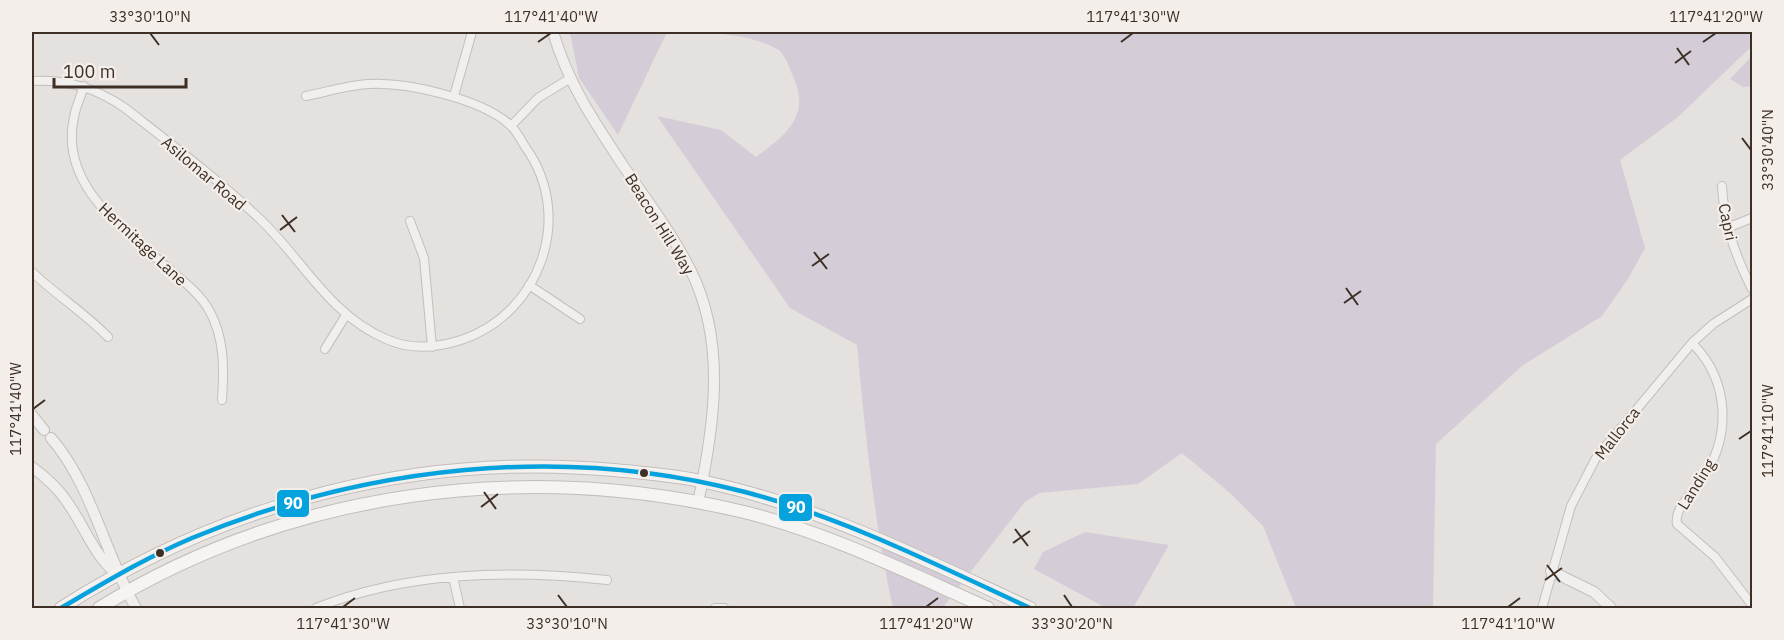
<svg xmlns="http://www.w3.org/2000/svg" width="1784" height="640" viewBox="0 0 1784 640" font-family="'IBM Plex Sans',sans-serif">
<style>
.green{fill:#d4cdd7}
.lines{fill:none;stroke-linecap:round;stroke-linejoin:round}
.minor-casing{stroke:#c2bfbc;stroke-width:10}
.tertiary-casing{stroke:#c2bfbc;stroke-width:12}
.primary-casing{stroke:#c2bdba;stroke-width:14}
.minor{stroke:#f1efed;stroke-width:8}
.tertiary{stroke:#f1efed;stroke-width:10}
.primary{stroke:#f5f4f2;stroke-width:12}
.bus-1-casing{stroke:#f4eeeb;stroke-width:9}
.bus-1{stroke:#06a2de;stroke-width:4.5}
.ticks{fill:none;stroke:#3d2f25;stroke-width:2}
.bus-dot{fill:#3d2f25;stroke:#f4eeeb;stroke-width:2}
.labels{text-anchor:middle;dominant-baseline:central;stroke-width:4.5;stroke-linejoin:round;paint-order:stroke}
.street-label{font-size:16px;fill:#3d2f25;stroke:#f4eeeb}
.line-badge{stroke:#f4eeeb;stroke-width:2}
.badge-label{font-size:16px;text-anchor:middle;font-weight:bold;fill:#fff}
.neatline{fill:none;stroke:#3d2f25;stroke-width:2}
.ticks-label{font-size:15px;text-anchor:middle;fill:#3d2f25}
</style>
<rect width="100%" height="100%" fill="#e4e1de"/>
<!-- green -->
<path class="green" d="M 570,32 L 667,32 L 618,135 L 579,78 Z
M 703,32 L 1752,32 L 1752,46 L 1678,117 L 1620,160 L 1645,248 L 1628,279 L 1602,316 L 1523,365 L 1436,444 L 1433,608 L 1296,608 L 1263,526 L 1230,493 L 1182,453 L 1138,484 L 1039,493 L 1025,502 L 944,606 L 948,608 L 893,608 C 874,522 865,433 857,345 L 790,308 L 657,116 L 721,130 L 756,157 C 787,134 812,115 792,74 C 789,67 785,55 779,50 C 755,36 729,35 703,32 Z
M 1752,56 L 1752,86 L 1743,87 L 1730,79 Z
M 1085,532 L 1169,545 L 1133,608 L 1106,608 L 1034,569 L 1043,552 Z"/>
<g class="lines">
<defs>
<path id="minor" d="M 32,81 C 67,79 96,88 125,108 C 171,144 220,181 262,221 C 303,261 331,316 386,339 C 410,350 436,348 461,340 C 540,314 575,217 526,148 C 521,141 517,131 510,125 C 482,99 407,82 369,84 C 348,85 326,92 306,96
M 84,86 C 81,96 76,106 74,117 C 59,185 123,229 168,268 C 181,279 201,295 209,310 C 225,338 224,370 222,400
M 454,96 L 472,32
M 511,126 L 538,98 L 569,79
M 1722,186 C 1724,224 1735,255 1752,289
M 410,221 L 424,258 L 432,347
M 1727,228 L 1752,218
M 32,272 C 56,295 85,313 108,337
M 529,285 L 580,319
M 1692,343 C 1730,381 1732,437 1701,481 C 1692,494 1674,508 1677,524 L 1715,557 L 1752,605
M 325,349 L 346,315
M 453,577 L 460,608
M 316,608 C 408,571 510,570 607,580
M 715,608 L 724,608
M 1542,608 L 1571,506 L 1596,458 L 1692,343 L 1713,324 L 1752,299"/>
<path id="tertiary" d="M 553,32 C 568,83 593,120 622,164 C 646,199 672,233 691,271 C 727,344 714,427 698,503
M 32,415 L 44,430
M 51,438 C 92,485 105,555 136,608
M 32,467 C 44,476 56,486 65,499 C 85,526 91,551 117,575
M 1551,571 L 1594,592 L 1611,608"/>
<path id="primary" d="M 61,608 C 228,502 416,452 614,470 C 644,473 675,475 705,482 C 819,506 925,560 1030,608
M 99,608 C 293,489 525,460 744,512 C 829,533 909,573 988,608"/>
</defs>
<!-- minor casing -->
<use href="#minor" class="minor-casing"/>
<!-- tertiary casing -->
<use href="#tertiary" class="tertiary-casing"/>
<!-- primary casing -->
<use href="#primary" class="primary-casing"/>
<!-- minor -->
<use href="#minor" class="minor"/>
<!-- tertiary -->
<use href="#tertiary" class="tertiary"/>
<!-- primary -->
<use href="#primary" class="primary"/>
<defs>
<path id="bus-1" d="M 61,608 C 104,583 147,557 192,538 C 366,466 562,444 745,492 C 844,518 937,565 1030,608"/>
</defs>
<!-- bus-1 casing -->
<use href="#bus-1" class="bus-1-casing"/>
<!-- bus-1 -->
<use href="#bus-1" class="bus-1"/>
</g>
<!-- ticks -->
<path class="ticks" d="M 150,33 L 159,45M 538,42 L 551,33M 1121,42 L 1133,33M 1703,42 L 1716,33M 1677,48 L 1689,65M 1675,63 L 1691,51M 1742,138 L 1751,150M 282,215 L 295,232M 280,230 L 297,217M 814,252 L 827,269M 812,266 L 829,254M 1346,288 L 1358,305M 1344,303 L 1361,291M 33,409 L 45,400M 1739,439 L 1751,431M 484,492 L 496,509M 481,507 L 498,494M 1015,529 L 1028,546M 1013,543 L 1030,531M 1547,565 L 1560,582M 1545,580 L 1562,568M 558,595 L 567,607M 1064,595 L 1072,607M 343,607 L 355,598M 926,607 L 938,598M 1508,607 L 1520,598"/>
<!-- markers -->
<g class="bus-dot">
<circle cx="644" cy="473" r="5"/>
<circle cx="160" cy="553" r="5"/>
</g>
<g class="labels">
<!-- street labels -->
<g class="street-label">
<text transform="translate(204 173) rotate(40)">Asilomar Road</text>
<text transform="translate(1728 222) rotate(78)">Capri</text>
<text transform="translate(660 224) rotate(58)">Beacon Hill Way</text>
<text transform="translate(143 244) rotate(43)">Hermitage Lane</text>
<text transform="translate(1617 433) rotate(-52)">Mallorca</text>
<text transform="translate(1696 484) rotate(-58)">Landing</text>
</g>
</g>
<g class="line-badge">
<rect x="276" y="489" width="34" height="29" rx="6" fill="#06a2de"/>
<rect x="778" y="493" width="35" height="29" rx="6" fill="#06a2de"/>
</g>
<g class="badge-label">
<text x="293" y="509">90</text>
<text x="796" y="513">90</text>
</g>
<!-- border -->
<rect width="1784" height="640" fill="none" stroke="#f4eeeb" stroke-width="66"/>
<!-- scale -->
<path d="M54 78v9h132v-9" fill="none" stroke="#3d2f25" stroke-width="3"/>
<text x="63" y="78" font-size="18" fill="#3d2f25" stroke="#f4eeeb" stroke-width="4.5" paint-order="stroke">100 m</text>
<rect x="33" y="33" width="1718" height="574" class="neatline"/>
<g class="ticks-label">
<text x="150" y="22">33°30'10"N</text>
<text x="551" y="22">117°41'40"W</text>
<text x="1133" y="22">117°41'30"W</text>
<text x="1716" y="22">117°41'20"W</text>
<text transform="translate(1768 150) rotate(-90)" y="5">33°30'40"N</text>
<text transform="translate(16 409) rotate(-90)" y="5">117°41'40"W</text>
<text transform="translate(1768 431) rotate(-90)" y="5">117°41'10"W</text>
<text x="343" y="629">117°41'30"W</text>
<text x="567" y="629">33°30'10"N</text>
<text x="926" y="629">117°41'20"W</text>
<text x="1072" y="629">33°30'20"N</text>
<text x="1508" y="629">117°41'10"W</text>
</g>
</svg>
